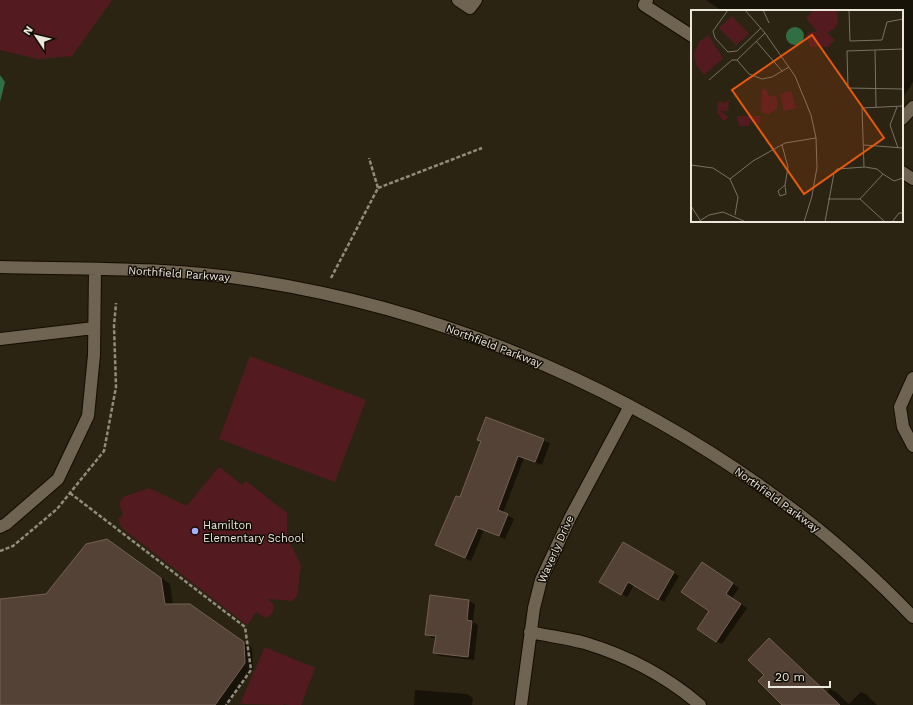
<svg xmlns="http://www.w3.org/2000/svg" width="913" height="705" viewBox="0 0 913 705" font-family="'Work Sans',sans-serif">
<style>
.green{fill:#531b20}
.water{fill:#306f44}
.shadow{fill:#0007}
.building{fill:#554236;stroke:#756054}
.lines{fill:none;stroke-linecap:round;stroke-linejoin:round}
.minor-casing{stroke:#140c00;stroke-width:14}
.path{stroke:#928c7d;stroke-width:2.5;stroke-dasharray:4 2;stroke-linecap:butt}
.minor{stroke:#6e6451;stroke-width:12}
.poi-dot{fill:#a6b1fc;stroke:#110d06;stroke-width:1.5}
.labels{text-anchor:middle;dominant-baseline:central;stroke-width:3;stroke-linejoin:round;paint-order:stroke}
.street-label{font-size:11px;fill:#ece7db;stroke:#110d06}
.poi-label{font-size:11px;fill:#ece7db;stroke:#110d06;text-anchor:start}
.inset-road{fill:none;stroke:#797262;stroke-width:1}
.view{fill:#e8590c;fill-opacity:0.15;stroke:#e8590c;stroke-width:2}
.inset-edge{fill:none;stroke:#ece7db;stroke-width:2}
</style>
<rect width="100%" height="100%" fill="#2c2412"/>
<!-- green -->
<path class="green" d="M 0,0 L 112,0 L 72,56 L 38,59 L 0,50 Z
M 250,356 L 366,400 L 335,482 L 219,439 Z
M 221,468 L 242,485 L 246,481 L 287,513 L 287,537 L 301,565 L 297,596 L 292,601 L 268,599 L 274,605 C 274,612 272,615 266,618 L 256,612 L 247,625 L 123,529 L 118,520 L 123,514 L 119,504 L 123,497 L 149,488 L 187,506 L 217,469 Z
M 265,647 L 315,668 L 301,705 L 288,705 L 284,704 L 283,705 L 240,704 Z"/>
<!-- water -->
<path class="water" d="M 0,75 L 5,82 L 0,102 Z"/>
<!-- shadow -->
<path class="shadow" d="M 706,0 L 913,0 L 913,82 L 902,99 L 902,11 L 722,11 Z
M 487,418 L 550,443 L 542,465 L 524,458 L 503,513 L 514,519 L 505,539 L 484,530 L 471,561 L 437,545 L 460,499 L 482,442 L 479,440 Z
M 623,544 L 679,576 L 664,602 L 634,585 L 627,597 L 601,582 Z
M 116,546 L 170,584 L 173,605 L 200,611 L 252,648 L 253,669 L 227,705 L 0,705 L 0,600 L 46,595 Z
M 708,567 L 739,588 L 732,598 L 747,608 L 722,644 L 716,641 L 711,611 Z
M 469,601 L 475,604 L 473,622 L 478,625 L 474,660 L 440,656 L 434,653 L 436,638 L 432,638 L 426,634 Z
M 769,640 L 775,643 L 827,692 L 830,689 L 836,692 L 849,704 L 861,692 L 867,695 L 877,705 L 785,705 L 765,674 Z
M 415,690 L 467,694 L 473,698 L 472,705 L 414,705 Z"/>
<!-- building -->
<path class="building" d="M 486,417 L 544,439 L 535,462 L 518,456 L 498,510 L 508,514 L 499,536 L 478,528 L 465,558 L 435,545 L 456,496 L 460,497 L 481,441 L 477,440 Z
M 107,539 L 161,578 L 165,604 L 190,604 L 244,642 L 245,663 L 215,705 L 0,705 L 0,599 L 46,594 L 86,544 Z
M 623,542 L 674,572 L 658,600 L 628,582 L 621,595 L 599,582 Z
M 702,562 L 733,583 L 726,594 L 741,604 L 716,642 L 697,629 L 709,611 L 681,592 Z
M 430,595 L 469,600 L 467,620 L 472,621 L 468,657 L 433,653 L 436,636 L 425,635 Z
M 769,638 L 840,705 L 782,705 L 758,681 L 764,675 L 748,660 Z"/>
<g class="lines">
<defs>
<path id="minor" d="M 458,0 L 470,8 L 476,0
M 647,0 L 644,5 L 692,36
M 902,119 L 913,107
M 902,172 L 913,179
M 0,267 C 86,269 173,267 258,281 C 455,312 646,396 804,518 C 843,548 879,582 913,617
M 0,339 L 94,328
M 913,378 L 900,407 L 903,427 L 913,446
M 0,527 L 6,524 L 58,479 L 88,416 L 94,355 L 95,269
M 530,632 C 548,636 567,638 585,643 C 628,656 665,675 700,705
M 521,705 L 534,608 L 541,580 L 570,518 L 630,406"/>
</defs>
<!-- minor casing -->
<use href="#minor" class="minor-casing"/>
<!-- path -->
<path class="path" d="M 378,188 L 482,148
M 331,278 L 378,188 L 369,158
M 70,493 L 245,627 L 251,670 L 226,705
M 0,551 L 13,546 L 57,509 L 104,451 L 116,387 L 114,326 L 116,303"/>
<!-- minor -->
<use href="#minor" class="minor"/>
</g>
<!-- markers -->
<circle class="poi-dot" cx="195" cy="531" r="4"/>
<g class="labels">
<!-- street labels -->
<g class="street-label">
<text transform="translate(179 274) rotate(4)">Northfield Parkway</text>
<text transform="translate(494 346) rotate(21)">Northfield Parkway</text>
<text transform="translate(777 500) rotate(36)">Northfield Parkway</text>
<text transform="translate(556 549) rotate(-66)">Waverly Drive</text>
</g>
<!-- poi labels -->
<g class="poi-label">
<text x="203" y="525">Hamilton<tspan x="203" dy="13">Elementary School</tspan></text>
</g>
</g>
<!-- overview -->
<g transform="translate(691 10)">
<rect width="212" height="212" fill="#2c2412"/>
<path d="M 123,0 L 146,0 L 147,11 L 144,18 L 136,23 L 144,30 L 137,37 L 120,37 L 115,27 L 118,22 L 126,22 L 115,8 ZM 41,6 L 58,24 L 45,35 L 28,18 ZM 17,25 L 32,48 L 13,65 L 5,55 L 3,44 L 8,32 ZM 74,78 L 78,86 L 85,86 L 86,90 L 86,98 L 77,105 L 70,102 L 71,80 ZM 100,81 L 105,98 L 93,101 L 89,84 ZM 38,90 L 37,101 L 30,101 L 38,108 L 32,111 L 26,102 L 27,91 L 34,93 ZM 46,106 L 69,106 L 70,113 L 60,113 L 60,107 L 58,116 L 48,116 Z" fill="#531b20"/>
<path d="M95 26a9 9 0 1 1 18 0a9 9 0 1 1-18 0Z" fill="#306f44"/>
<path class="inset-road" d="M 37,0 L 22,21 L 24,28 L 37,42 L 46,41 L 70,18M 54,0 L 74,23 L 104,66 L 120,105 L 125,128 L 126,157 L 121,186 L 113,212M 72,0 L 78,13M 158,0 L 159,31 L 191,30 L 196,12 L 212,9M 74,23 L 46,50 L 58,64 L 71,69 L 81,67 L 98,57M 65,31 L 91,61M 212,39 L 156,41 L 157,78 L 212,79M 184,40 L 185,97M 18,70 L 41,50 L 46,50M 206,97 L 199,115 L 207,138M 91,135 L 97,157 L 94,175 L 87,181 L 89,186 L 95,184 L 94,175M 173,135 L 212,138M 0,155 L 22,158 L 39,169 L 47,187 L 44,205M 173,157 L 171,98 L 212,96M 39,169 L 62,151 L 94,133 L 125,128M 137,189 L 169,189 L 194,212M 169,189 L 192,164 L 203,171 L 212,168M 0,196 L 9,210M 7,212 L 18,205 L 32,202 L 55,212M 134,212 L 143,163 L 146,159 L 174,157 L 186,159 L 192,164M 201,212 L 208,203 L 212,203"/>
<path class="view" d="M 121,25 L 193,128 L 113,184 L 41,80 Z"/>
<rect width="212" height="212" class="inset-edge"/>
</g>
<!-- north arrow -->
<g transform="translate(36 36) rotate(305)" stroke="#110d06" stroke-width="3" paint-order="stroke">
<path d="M0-3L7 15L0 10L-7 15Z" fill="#ece7db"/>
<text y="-6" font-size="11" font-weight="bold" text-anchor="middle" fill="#ece7db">N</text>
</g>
<!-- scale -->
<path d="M769 681v6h61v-6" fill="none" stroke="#ece7db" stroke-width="2"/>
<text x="775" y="681" font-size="12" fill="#ece7db" stroke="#110d06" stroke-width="3" paint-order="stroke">20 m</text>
</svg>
